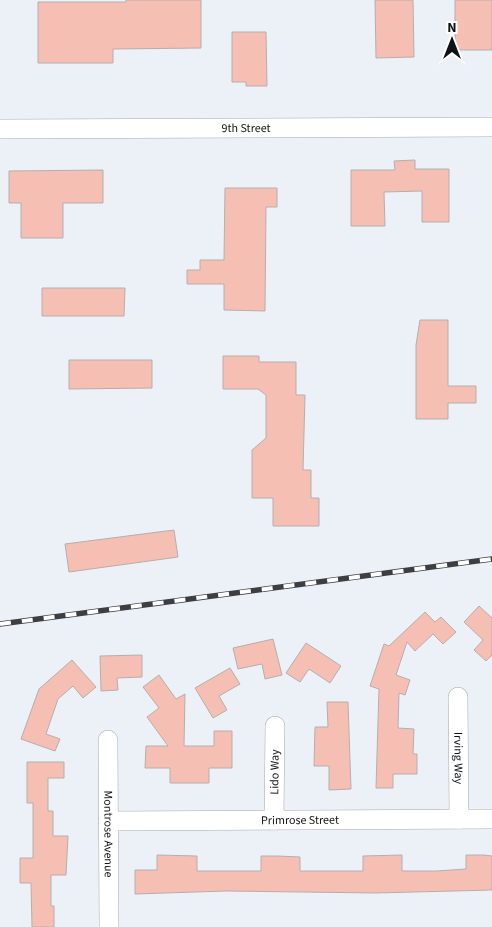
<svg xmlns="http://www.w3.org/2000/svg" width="492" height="927" viewBox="0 0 492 927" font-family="'Source Sans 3',sans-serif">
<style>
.building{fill:#f5bfb4;stroke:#b6aeac}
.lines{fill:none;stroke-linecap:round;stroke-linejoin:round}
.minor-casing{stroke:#a4a8ae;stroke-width:20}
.minor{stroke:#fff;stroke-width:19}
.rail-casing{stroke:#3c3e41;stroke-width:5.5}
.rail{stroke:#fff;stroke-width:4;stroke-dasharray:11;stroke-linecap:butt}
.labels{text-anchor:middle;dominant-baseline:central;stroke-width:5;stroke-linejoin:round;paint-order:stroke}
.street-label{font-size:12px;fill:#111215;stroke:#fff}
</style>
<rect width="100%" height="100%" fill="#ecf1f7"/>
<!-- building -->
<path class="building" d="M 126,0 L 201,0 L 201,48 L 113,49 L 113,63 L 38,63 L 38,2 L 126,2 Z
M 375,0 L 413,0 L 414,57 L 376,58 Z
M 455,0 L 492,0 L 492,50 L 455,50 Z
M 232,32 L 266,32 L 267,86 L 246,86 L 246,82 L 232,82 Z
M 415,160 L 415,169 L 449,169 L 449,222 L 422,222 L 422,191 L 384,192 L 385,226 L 351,226 L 351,170 L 395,170 L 394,161 Z
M 103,170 L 103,203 L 63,203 L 63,238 L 21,238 L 21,203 L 9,203 L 9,171 Z
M 225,188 L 277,188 L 277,207 L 266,207 L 265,311 L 224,310 L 224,284 L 187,284 L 187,270 L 200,270 L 200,260 L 224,260 Z
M 42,288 L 125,288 L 124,316 L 42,316 Z
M 420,320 L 448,320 L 448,386 L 476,386 L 476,403 L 448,403 L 448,419 L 416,419 L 416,345 Z
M 223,356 L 259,356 L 259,362 L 296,362 L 296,395 L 305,395 L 303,470 L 311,470 L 311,498 L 319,498 L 319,526 L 273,526 L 273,498 L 252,498 L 252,450 L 266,438 L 266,395 L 258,389 L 223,389 Z
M 69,360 L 152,360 L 152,388 L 69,389 Z
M 174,530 L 178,557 L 69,572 L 65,544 Z
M 479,606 L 492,618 L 492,655 L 486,661 L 474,650 L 483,640 L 464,622 Z
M 425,612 L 435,622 L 441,617 L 456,632 L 443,644 L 433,634 L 415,651 L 407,642 L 396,675 L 410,680 L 405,695 L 399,693 L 398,728 L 414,729 L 413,754 L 417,754 L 417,774 L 393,774 L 393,788 L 376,788 L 379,689 L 370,686 L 384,644 L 389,646 Z
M 273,639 L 282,675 L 265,679 L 262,664 L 238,669 L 233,648 Z
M 306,643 L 341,666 L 330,683 L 309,669 L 300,682 L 286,673 Z
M 142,655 L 142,677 L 117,678 L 118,690 L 101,691 L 100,656 Z
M 72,660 L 96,687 L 83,698 L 73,686 L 58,699 L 46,734 L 60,739 L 55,751 L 21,739 L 39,689 Z
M 230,668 L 240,684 L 219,696 L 227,710 L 213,718 L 195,688 Z
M 159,675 L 176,699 L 185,694 L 184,746 L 214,746 L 214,731 L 232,731 L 232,768 L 209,768 L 209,783 L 170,783 L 170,768 L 145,768 L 146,746 L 168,746 L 147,717 L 159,708 L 143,687 Z
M 327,702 L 348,702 L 351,789 L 329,790 L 329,766 L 314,766 L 315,727 L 328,727 Z
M 27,762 L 64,762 L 64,778 L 48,778 L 48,811 L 53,811 L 53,836 L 68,836 L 66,875 L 51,875 L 51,906 L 54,906 L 54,927 L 32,927 L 31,883 L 20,883 L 20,858 L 33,858 L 33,803 L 27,803 Z
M 157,855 L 197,856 L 197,871 L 261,871 L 261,856 L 278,856 L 300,857 L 300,871 L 363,871 L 363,856 L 402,855 L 402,871 L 437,871 L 466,869 L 466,855 L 484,855 L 492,856 L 492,890 L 376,893 L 226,891 L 135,894 L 135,870 L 157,870 Z"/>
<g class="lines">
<defs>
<g id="minor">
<path id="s1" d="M 0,129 L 492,127"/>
<path id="s2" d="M 458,697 L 459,819"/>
<path id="s3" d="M 108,740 L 109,927"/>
<path id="s4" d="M 274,820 L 275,726"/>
<path id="s5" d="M 108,821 L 492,819"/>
</g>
</defs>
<!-- minor casing -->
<use href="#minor" class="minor-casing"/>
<!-- minor -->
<use href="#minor" class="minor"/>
<defs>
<path id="rail" d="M 0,624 L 492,559"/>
</defs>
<!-- rail casing -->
<use href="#rail" class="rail-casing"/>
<!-- rail -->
<use href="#rail" class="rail"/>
</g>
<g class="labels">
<!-- street labels -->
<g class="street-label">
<text stroke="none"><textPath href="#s1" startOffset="246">9th Street</textPath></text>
<text stroke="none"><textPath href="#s2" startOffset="61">Irving Way</textPath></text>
<text stroke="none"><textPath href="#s4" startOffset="48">Lido Way</textPath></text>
<text stroke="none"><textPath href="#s5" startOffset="192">Primrose Street</textPath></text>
<text stroke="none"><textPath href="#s3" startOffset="94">Montrose Avenue</textPath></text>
</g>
</g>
<!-- north arrow -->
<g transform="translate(452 40)" stroke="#ffffff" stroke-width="4" paint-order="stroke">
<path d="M0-4L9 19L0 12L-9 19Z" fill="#111215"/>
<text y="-8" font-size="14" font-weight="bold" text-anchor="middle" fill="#111215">N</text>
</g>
</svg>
